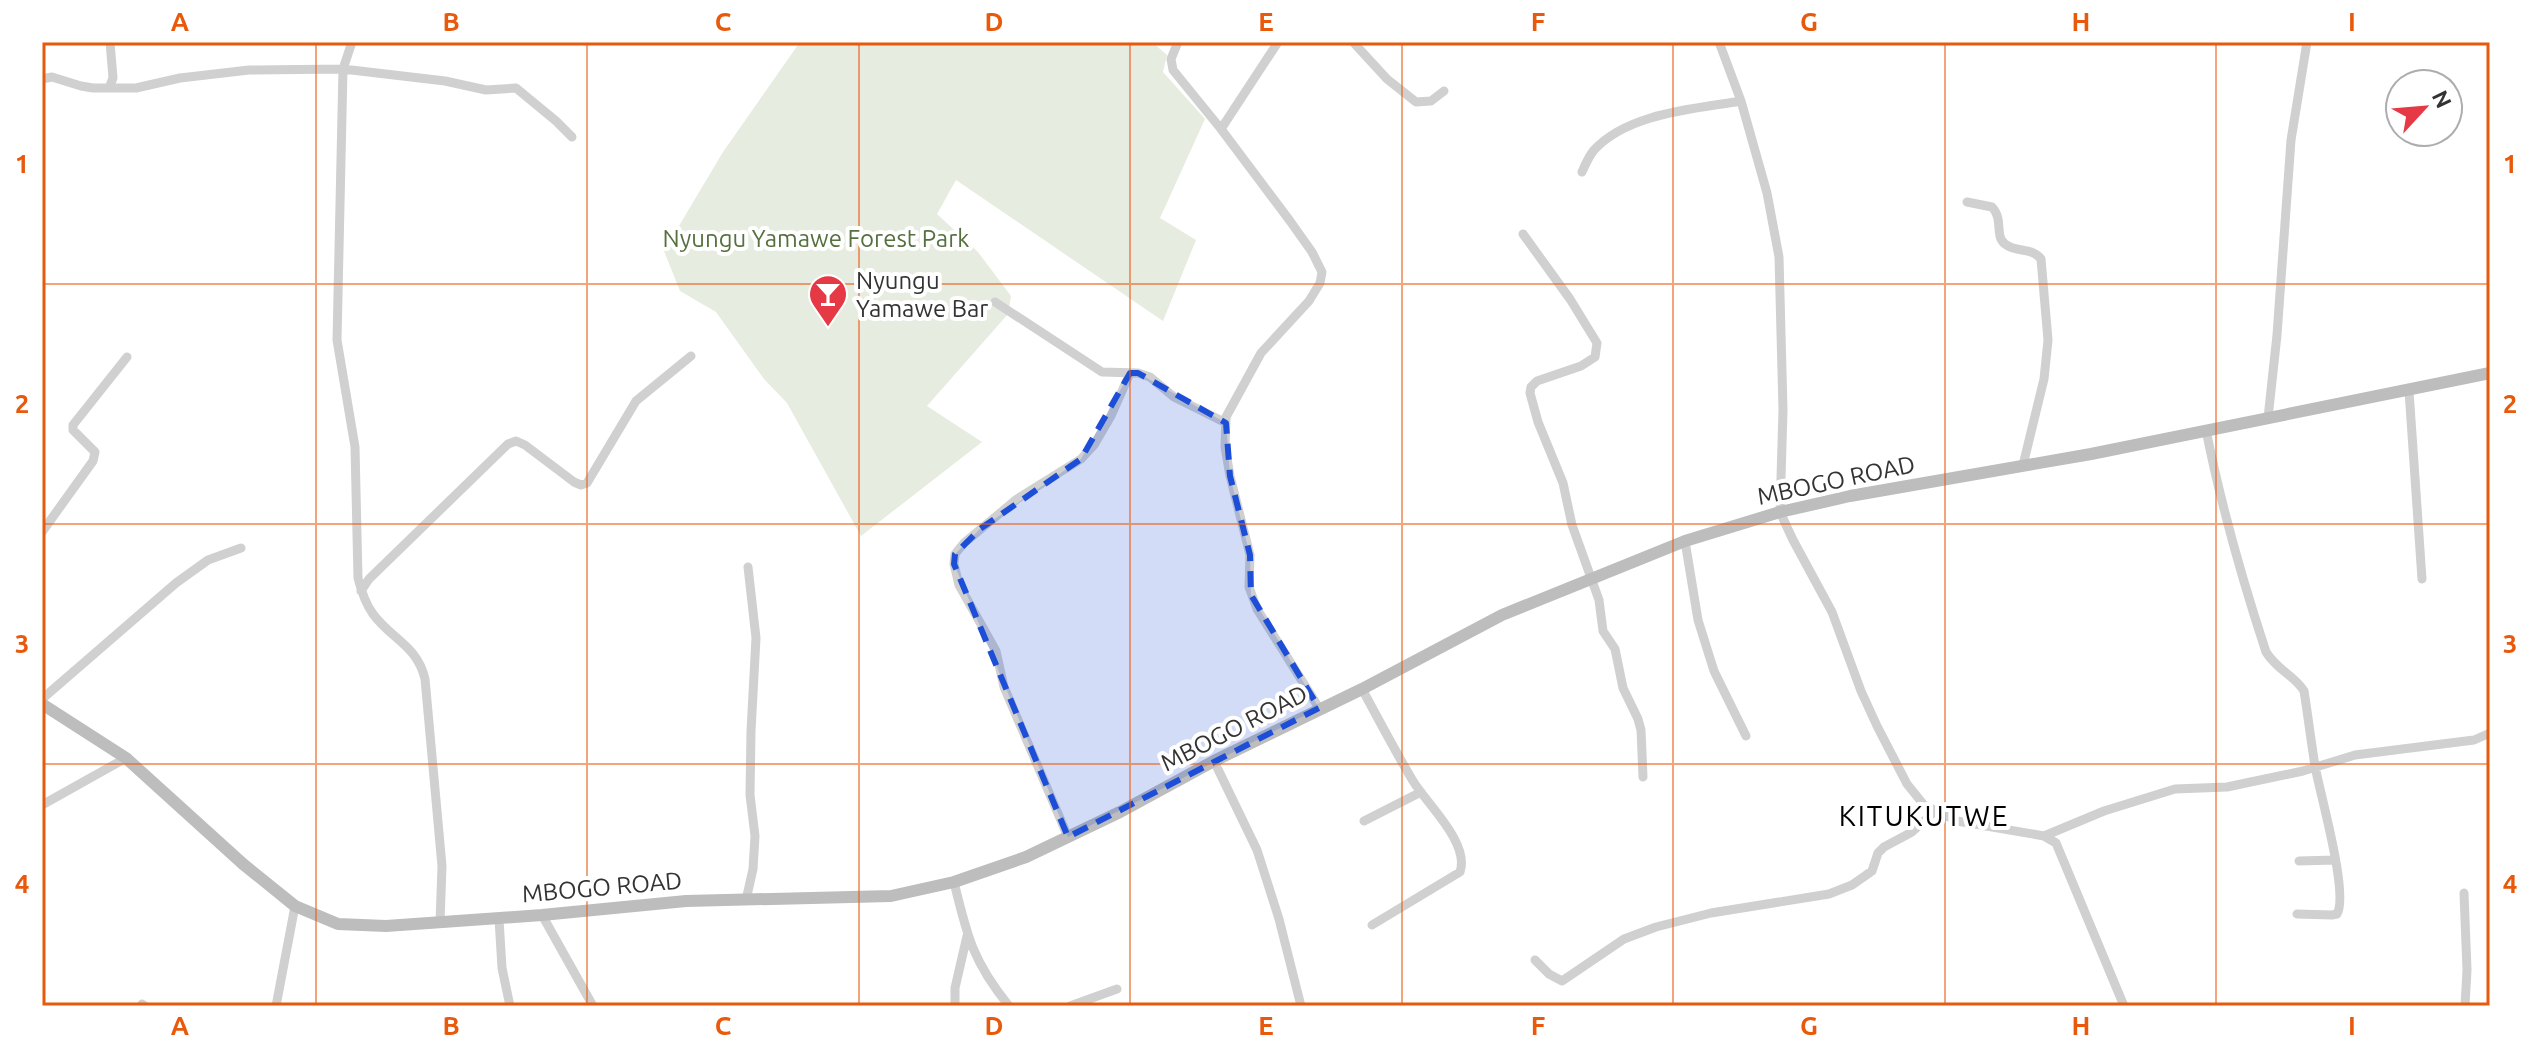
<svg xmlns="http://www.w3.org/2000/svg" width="2532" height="1048" viewBox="0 0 2532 1048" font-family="Ubuntu,sans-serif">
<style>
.green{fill:#e6ecdf}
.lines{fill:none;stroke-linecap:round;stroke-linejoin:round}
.minor{stroke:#d0d0d0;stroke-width:9}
.secondary{stroke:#bdbdbd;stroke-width:12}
.marked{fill:#1d4ed8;fill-opacity:0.2;stroke:#1d4ed8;stroke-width:6;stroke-dasharray:16 10;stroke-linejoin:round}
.grid{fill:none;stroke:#e8590c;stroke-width:2;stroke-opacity:0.55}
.labels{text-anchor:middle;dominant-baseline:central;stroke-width:8;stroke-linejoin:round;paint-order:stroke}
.park-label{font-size:24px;fill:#56703f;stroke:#fff}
.poi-label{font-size:24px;fill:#333;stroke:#fff;text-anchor:start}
.street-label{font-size:24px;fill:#333;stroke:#fff}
.quarter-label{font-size:28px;letter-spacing:2px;fill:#000;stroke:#fff}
.neatline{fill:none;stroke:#e8590c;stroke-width:3}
.grid-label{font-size:26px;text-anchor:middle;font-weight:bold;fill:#e8590c}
</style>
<rect width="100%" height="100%" fill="#fff"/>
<!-- green -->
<path class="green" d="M 800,42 L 1152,42 L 1167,55 L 1163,72 L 1205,119 L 1160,218 L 1196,240 L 1163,321 L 956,180 L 937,214 L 978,252 L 1011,296 L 1008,314 L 927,406 L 982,442 L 861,536 L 787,403 L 764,379 L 716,312 L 680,291 L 664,251 L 723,152 Z"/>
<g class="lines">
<!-- minor -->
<path class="minor" d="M 352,42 L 343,69 L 337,340 L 355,447 L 358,578 C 361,590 365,603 373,614 C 391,639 417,645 425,679 L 442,866 L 440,922
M 1178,42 L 1171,59 L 1173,70 L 1221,129 L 1290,221 L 1312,252 L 1322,272 L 1320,283 L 1309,301 L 1261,353 L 1226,417 L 1225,447 L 1230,476 L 1250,555 L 1249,587 L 1257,609 L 1319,708
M 1353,42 L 1387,79 L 1416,102 L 1431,101 L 1444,91
M 1719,42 L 1741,101 L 1767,193 L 1779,257 L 1783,410 L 1780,512 L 1793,540 L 1832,612 L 1861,691 L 1877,726 L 1907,784 L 1924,805 L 1957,821 L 2044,836 L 2056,843 L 2124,1006
M 42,79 L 52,77 L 81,86 L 93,88 L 136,88 L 180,78 L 249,70 L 343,69 L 445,81 L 486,90 L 516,88 L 556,121 L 572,137
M 109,88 L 113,78 L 110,42
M 1221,129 L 1278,42
M 1582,172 C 1585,165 1589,156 1594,150 C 1628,113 1694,109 1741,101
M 1967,202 L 1992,207 C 2004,220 1994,235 2005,244 C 2016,253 2032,247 2041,259 L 2048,340 L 2044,379 L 2023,465
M 1523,234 L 1570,299 L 1597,343 L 1595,357 L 1581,366 L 1537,381 L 1531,387 L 1530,393 L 1538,422 L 1563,483 L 1572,525 L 1599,600 L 1603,631 L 1615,649 L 1623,688 L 1638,719 L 1641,730 L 1643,777
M 995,302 L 1102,372 L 1138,373 L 1150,377 L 1174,397 L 1226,423
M 2409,391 L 2422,579
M 2268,418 L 2277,335 L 2291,140 L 2307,42
M 2206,430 C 2221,505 2242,579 2266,652 C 2278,671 2294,675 2304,691 C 2308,716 2311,741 2315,766 C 2320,794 2349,894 2337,914 L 2332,915 L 2297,914
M 42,532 L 93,461 L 95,452 L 73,430 L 73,425 L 127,357
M 1685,541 L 1698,620 L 1714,671 L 1746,736
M 361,591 L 369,579 L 508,444 L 516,441 L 525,445 L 574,482 L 581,485 L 587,483 L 636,401 L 691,356
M 1362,689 C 1379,720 1395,751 1413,781 C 1427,804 1470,843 1460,872 L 1372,925
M 42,699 L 176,583 L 208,560 L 241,548
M 1214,761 L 1257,850 L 1279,919 L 1301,1006
M 42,805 L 126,758
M 1364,821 L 1421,792
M 2044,836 L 2104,811 L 2175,789 L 2227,787 L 2303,771 L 2355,755 L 2474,740 L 2490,733
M 1068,837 L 1004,687 L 996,651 L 959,585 L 954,564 L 955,554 L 964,543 L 1017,499 L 1081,459 L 1094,445 L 1111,416 L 1130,373
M 2299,861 L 2335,860
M 954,882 C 967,936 973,962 1009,1006
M 2464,893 L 2467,970 L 2465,1006
M 746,900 L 753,869 L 755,836 L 750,795 L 751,731 L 756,638 L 748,567
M 542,915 L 593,1006
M 499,919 L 502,968 L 510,1006
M 1535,960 L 1549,974 L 1562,981 L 1624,939 L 1656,927 L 1711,913 L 1829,894 L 1852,885 L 1872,871 L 1878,853 L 1884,847 L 1912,832 L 1936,810
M 142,1004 L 145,1006
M 276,1006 L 295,906
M 955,1006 L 955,988 L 967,936
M 1070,1006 L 1117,989"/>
<!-- secondary -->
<path class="secondary" d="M 42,704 L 126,758 L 243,864 L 295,906 L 338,924 L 386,926 L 542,915 L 686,901 L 891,896 L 954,882 L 1026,857 L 1120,812 L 1214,761 L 1362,689 L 1502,615 L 1685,541 L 1780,512 L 1850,496 L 2091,454 L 2490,373"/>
</g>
<!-- marked area -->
<path class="marked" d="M 1130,373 L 1138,373 L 1226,423 L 1230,476 L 1250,555 L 1251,595 L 1319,708 L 1068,837 L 954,564 L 955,554 L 980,529 L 1081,459 Z"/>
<!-- grid -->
<path class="grid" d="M 316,42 L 316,1006M 587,42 L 587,1006M 859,42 L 859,1006M 1130,42 L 1130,1006M 1402,42 L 1402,1006M 1673,42 L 1673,1006M 1945,42 L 1945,1006M 2216,42 L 2216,1006M 42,284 L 2490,284M 42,524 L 2490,524M 42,764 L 2490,764"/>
<!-- icons -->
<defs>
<symbol id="bar-pin" viewBox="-11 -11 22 30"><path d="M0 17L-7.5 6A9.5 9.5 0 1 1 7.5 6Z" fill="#e63946" stroke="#fff"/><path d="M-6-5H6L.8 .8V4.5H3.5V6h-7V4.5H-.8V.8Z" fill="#fff"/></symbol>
</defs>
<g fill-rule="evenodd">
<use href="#bar-pin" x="806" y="272" width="44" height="60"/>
</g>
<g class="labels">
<!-- park labels -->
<g class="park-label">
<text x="816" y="238">Nyungu Yamawe Forest Park</text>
</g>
<!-- poi labels -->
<g class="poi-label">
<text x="856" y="280">Nyungu<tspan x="856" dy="28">Yamawe Bar</tspan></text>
</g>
<!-- street labels -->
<g class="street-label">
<text transform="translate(1836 480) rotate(-12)">MBOGO ROAD</text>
<text transform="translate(1234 728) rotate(-27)">MBOGO ROAD</text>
<text transform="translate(602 887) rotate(-5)">MBOGO ROAD</text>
</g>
<!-- quarter labels -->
<g class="quarter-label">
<text x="1924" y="815">KITUKUTWE</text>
</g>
</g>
<!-- border -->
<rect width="2532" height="1048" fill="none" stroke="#ffffff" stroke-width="88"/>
<!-- north arrow -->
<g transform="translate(2424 108) rotate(64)"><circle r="38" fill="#ffffff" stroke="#adadad" stroke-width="2"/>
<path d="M0-6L14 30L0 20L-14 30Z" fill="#e63946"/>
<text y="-12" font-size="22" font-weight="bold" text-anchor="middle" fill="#333333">N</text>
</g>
<rect x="44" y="44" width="2444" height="960" class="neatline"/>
<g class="grid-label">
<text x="180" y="31">A</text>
<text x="451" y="31">B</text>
<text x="723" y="31">C</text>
<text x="994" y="31">D</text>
<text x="1266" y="31">E</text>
<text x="1538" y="31">F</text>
<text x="1809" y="31">G</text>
<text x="2081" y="31">H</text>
<text x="2352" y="31">I</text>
<text x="22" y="173">1</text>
<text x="2510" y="173">1</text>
<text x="22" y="413">2</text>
<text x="2510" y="413">2</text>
<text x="22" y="653">3</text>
<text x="2510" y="653">3</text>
<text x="22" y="893">4</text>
<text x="2510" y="893">4</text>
<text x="180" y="1035">A</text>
<text x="451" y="1035">B</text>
<text x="723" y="1035">C</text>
<text x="994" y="1035">D</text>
<text x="1266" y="1035">E</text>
<text x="1538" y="1035">F</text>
<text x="1809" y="1035">G</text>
<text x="2081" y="1035">H</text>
<text x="2352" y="1035">I</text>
</g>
</svg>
